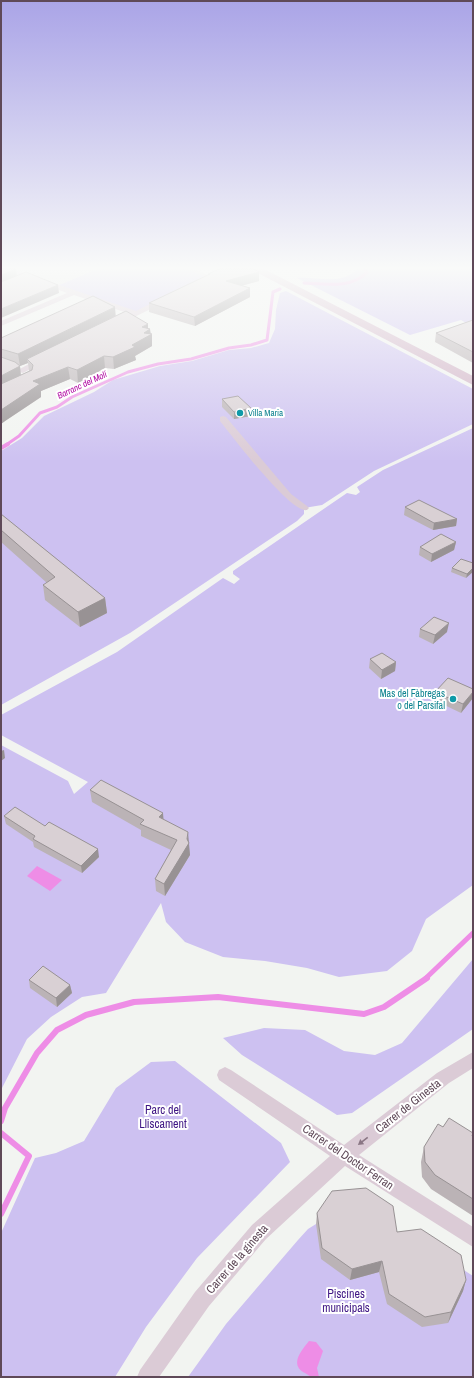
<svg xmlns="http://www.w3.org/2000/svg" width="474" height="1378" viewBox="0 0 474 1378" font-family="'Archivo Narrow',sans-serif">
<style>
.education{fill:#e4e5e2}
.green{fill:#cdc1f1}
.water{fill:#ee8de6}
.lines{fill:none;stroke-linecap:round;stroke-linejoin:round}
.stream-far3{stroke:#ee8de6;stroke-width:3}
.stream-far2{stroke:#ee8de6;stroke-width:4}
.stream-far1{stroke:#ee8de6;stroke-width:5}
.stream{stroke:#ee8de6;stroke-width:6}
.street{fill:#dbcbd6;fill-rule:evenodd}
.primary{fill:#d0b1c5;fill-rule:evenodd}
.wall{fill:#bbb3b6;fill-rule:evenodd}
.shaded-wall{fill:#989294}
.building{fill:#d9d0d4;stroke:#989294}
.oneway{fill:#8a7684}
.culture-dot{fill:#0f9aa8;stroke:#fff;stroke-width:1.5}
.labels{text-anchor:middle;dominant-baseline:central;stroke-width:4;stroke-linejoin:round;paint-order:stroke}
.far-water-label{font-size:9px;font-style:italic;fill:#b10aa3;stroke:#fff}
.far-culture-label{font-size:9px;fill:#0d838f;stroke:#fff;text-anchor:start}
.culture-label{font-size:10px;fill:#0d838f;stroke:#fff;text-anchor:end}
.near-street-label{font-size:12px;fill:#5f4958;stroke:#fff}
.near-park-label{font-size:12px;fill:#3f1684;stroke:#fff}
</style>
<rect width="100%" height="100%" fill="#f2f4f1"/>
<!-- education -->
<path class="education" d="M 6,269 L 97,269 L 57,286 Z"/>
<!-- green -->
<path class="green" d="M 97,269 L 190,269 L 211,278 L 136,314 L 57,286 Z
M 357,269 L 473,269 L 473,327 L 461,320 L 410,335 L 297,278 C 315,276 343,286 357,269 Z
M 286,291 L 473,389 L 473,424 L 374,471 L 322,505 L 304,508 L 304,514 L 297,521 L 130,633 L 1,705 L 1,451 L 22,438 L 44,416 L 94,392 L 113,380 L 160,366 L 192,361 L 229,350 L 251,348 L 269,343 L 275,329 L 276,310 L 280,293 Z
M 473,428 L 473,885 L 426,919 L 412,951 L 387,971 L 339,977 L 307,968 L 265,961 L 223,957 L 185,942 L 166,922 L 161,903 L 106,993 L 82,997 L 51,1017 L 27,1039 L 1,1090 L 1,745 L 68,781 L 74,794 L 88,782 L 1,735 L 1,715 L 117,652 L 223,578 L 234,584 L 240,579 L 233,574 L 233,571 L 347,493 L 356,495 L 360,492 L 357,487 L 383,470 Z
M 473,959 L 473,1029 L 352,1113 L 337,1115 L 242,1055 L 223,1038 L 264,1028 L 305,1030 L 344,1051 L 375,1055 L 402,1043 Z
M 175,1061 L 281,1143 L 290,1162 L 197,1258 L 146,1327 L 115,1377 L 1,1377 L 1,1233 L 35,1158 L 56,1153 L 84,1141 L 116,1088 L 151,1062 Z
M 316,1224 L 395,1242 L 418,1240 L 473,1276 L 473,1377 L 188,1377 L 226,1324 L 298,1240 L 308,1229 Z"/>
<!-- water -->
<path class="water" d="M 37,866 L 62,880 L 50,891 L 27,876 Z
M 309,1341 L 316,1342 L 323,1351 L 317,1368 L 319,1377 C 310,1377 311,1377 305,1373 C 289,1365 301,1351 309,1341 Z"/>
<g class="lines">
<!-- stream-far3 -->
<path class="stream-far3" d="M 304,283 C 325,284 352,289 367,272 L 364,269
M 6,445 L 19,436 L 40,413 L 57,407 L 72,397 L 128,372 L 158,364 L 191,359 L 229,348 L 251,345 L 267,340 L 273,292 L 280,289"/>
<!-- stream-far2 -->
<path class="stream-far2" d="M 1,448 L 8,444"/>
<!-- stream-far1 -->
<path class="stream-far1" d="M 425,979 L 473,933"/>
<!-- stream -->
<path class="stream" d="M 1,1121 L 5,1108 L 37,1053 L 57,1030 L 86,1015 L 134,1002 L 218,997 L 364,1014 L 384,1007 L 427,978
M 1,1133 L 29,1156 L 1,1214"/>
<!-- street -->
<path class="street" d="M 3,269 L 12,269 L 136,311 L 160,299 L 167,301 L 120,324 L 117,324 L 117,320 L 130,314 L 74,295 L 1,326 L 1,321 L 67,293 Z
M 187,269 L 195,269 L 214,278 L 209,279 Z
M 40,358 L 47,360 L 23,373 L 16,371 Z
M 223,416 L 226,417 L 291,494 L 307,506 L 309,508 L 307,510 C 291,514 232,436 220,421 L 220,417 Z
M 473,1052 L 473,1068 L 449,1083 L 359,1155 L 473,1227 L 473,1247 L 345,1166 L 266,1239 L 209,1306 L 159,1377 L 137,1377 L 140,1370 L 195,1292 L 252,1225 L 330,1156 L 219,1080 L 217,1075 L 219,1070 L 225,1067 L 231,1070 L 344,1145 L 437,1073 Z"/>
<!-- primary -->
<path class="primary" d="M 250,269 L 264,269 L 473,376 L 473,385 Z"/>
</g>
<!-- wall -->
<path class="wall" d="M 259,272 L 259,281 L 241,286 L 250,288 L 250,297 L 195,326 L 149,312 L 149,303 L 208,275 L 208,274 Z
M 473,320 L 473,363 L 435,342 L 436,333 Z
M 148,329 L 151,334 L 152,346 L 135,356 L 136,360 L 114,369 L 105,368 L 78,383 L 70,379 L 41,391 L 41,397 L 5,421 L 1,424 L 1,338 ZM 28,363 L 29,371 L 21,375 L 20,366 Z
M 222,399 L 251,416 L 234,419 L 222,407 Z
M 405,507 L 457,519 L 456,526 L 433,530 L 404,515 Z
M 1,514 L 105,598 L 107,613 L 80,627 L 45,600 L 43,585 L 47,583 L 1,542 Z
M 456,542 L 454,550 L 431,562 L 419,555 L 420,547 Z
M 473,563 L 466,578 L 451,572 L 452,568 Z
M 420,629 L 447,632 L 433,644 L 419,637 Z
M 370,659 L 396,662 L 395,671 L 381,679 L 369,668 Z
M 473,689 L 473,698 L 461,713 L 434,700 L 435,692 Z
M 90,790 L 163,813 L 163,819 L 188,842 L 190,855 L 165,896 L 156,891 L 155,879 L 171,850 L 141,836 L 141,830 L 92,802 Z
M 4,816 L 45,826 L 99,857 L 82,873 L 34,847 L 33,842 L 6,824 Z
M 29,980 L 70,985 L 72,993 L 57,1007 L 30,988 Z
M 443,1127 L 473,1136 L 473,1216 L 431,1189 L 422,1177 L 421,1162 L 424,1147 Z
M 317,1213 L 397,1232 L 466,1280 L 463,1291 L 448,1323 L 422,1327 L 387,1304 L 379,1272 L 350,1280 L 321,1259 L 316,1224 Z"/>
<!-- shaded-wall -->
<path class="shaded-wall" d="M 16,269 L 17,277 L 1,284 L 1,275 Z
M 259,272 L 259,281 L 226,290 L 226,281 Z
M 58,285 L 59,293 L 1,318 L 1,309 Z
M 250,288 L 250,297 L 195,326 L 194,317 Z
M 115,307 L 116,319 L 27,359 L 28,363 L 20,366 L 18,354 Z
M 148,324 L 148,330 L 150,329 L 151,335 L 152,334 L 152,346 L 135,356 L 136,360 L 114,369 L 113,357 L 132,345 L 142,327 Z
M 104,356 L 105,368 L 78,383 L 77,370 Z
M 20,366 L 21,379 L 1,389 L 1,376 Z
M 68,367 L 70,379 L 41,391 L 41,397 L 5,421 L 1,424 L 1,410 L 33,381 Z
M 251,408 L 251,416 L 234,419 L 234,412 Z
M 457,519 L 456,526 L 433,530 L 434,523 Z
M 456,542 L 454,550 L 431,562 L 432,554 Z
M 473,568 L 473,572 L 466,578 L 467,574 Z
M 105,598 L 107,613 L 80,627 L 78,612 Z
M 449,623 L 447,632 L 433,644 L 435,635 Z
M 396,662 L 395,671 L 381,679 L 382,670 Z
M 473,692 L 473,698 L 461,713 L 463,704 Z
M 4,750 L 5,758 L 1,761 L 1,751 Z
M 163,813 L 164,825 L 159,817 Z
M 188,832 L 190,855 L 165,896 L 164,884 L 187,839 Z
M 98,849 L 99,857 L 82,873 L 81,866 Z
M 70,985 L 72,993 L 57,1007 L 56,998 Z
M 382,1261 L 379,1272 L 350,1280 L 352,1269 Z
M 466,1280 L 463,1291 L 448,1323 L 451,1312 Z"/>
<!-- building -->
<path class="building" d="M 1,269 L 16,269 L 1,275 Z
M 219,269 L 254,269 L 259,272 L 226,281 L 250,288 L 194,317 L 149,303 L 210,274 L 208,274 Z
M 26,272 L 58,285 L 1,309 L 1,282 Z
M 93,296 L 115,307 L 18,354 L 1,349 L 1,338 Z
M 126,311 L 148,324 L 142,327 L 150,329 L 144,333 L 152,334 L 132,345 L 135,347 L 113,357 L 104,356 L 77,370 L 68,367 L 33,381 L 40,384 L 1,410 L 1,384 L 32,370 L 33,365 L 27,359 Z
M 473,320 L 473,352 L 436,333 Z
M 1,357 L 15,362 L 20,366 L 1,376 Z
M 238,396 L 251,408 L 234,412 L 222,399 Z
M 419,500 L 457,519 L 434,523 L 405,507 Z
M 1,514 L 105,598 L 78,612 L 43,585 L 55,577 L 1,530 Z
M 441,534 L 456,542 L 432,554 L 420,547 Z
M 461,559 L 473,563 L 473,568 L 467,574 L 452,568 Z
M 434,617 L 449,623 L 435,635 L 420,629 Z
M 382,653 L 396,662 L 382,670 L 370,659 Z
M 448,678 L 473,689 L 473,692 L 463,704 L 435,692 Z
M 101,780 L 163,813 L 159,817 L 188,832 L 187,839 L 189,843 L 164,884 L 155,879 L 177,840 L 140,824 L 144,820 L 90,790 Z
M 15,807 L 45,826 L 49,822 L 98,849 L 81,866 L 33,839 L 35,836 L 4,816 Z
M 43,966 L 70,985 L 56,998 L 29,980 Z
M 449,1118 L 473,1133 L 472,1136 L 473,1136 L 473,1199 L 435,1175 L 425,1162 L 424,1147 L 438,1124 L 443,1127 Z
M 366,1188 L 393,1206 L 397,1232 L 421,1229 L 461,1255 L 466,1280 L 451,1312 L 425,1317 L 389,1294 L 382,1261 L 352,1269 L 322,1248 L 317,1213 L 332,1191 Z"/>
<!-- one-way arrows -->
<defs><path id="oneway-solid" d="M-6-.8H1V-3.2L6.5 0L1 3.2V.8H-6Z"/></defs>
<use class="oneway" href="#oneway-solid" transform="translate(363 1141) rotate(142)"/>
<!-- sky -->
<linearGradient id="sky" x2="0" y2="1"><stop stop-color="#aaa4e7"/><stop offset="0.58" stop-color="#f9faf9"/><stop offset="1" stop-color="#f9faf9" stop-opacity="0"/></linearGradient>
<rect width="474" height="462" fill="url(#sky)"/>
<!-- markers -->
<g class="culture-dot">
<circle cx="240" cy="413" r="4"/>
<circle cx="453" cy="699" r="4"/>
</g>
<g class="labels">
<!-- far-water labels -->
<g class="far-water-label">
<text transform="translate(82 385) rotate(-25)">Barranc del Molí</text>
</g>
<!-- far-culture labels -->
<g class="far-culture-label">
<text x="248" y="413">Villa Maria</text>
</g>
<!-- culture labels -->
<g class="culture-label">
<text x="445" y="693">Mas del Fàbregas<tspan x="445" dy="12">o del Parsifal</tspan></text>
</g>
<!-- near-street labels -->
<g class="near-street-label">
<text transform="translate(408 1106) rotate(-38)">Carrer de Ginesta</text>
<text transform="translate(348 1157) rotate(34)">Carrer del Doctor Ferran</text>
<text transform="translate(237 1259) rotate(-49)">Carrer de la ginesta</text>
</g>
<!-- near-park labels -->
<g class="near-park-label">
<text x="163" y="1110">Parc del<tspan x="163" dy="14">Lliscament</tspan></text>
<text x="346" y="1294">Piscines<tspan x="346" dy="14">municipals</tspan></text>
</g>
</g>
<!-- border -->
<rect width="474" height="1378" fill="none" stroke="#5f4958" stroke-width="4"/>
</svg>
